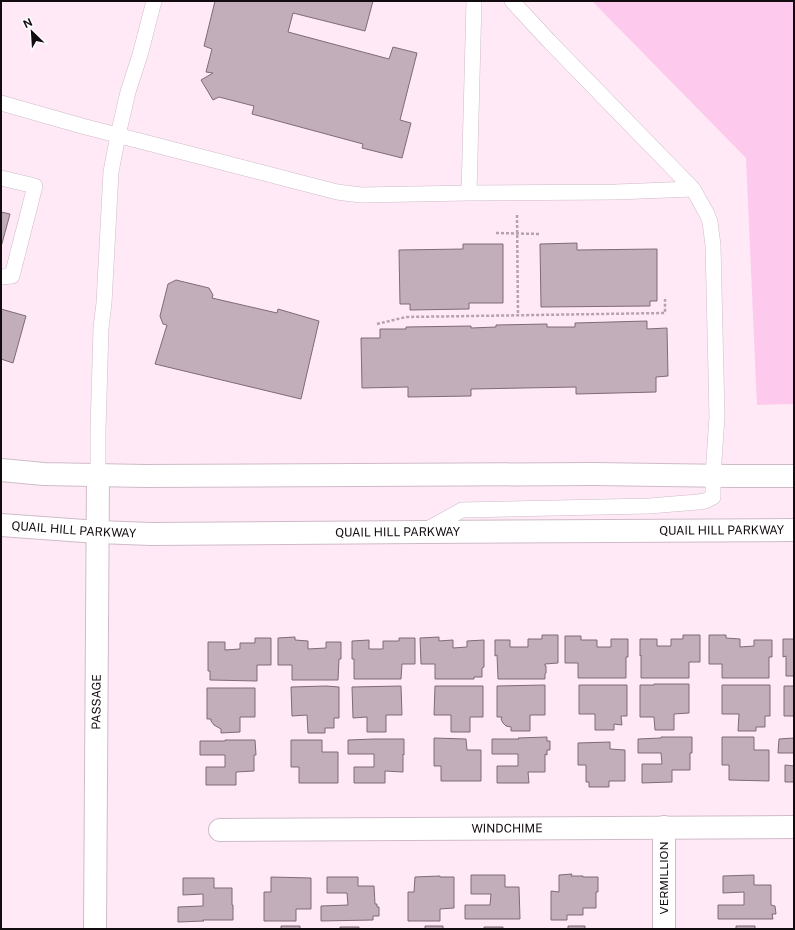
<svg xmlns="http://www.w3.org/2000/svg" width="795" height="930" viewBox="0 0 795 930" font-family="'Public Sans',sans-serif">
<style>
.green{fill:#fdc9ec}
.building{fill:#c2adbb;stroke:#7e6b77}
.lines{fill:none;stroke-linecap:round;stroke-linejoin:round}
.lane-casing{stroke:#cfbbc8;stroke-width:16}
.street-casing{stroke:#cfbbc8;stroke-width:24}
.secondary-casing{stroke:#cfbbc8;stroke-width:24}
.path{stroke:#b4a3ae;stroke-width:2.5;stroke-dasharray:3 2;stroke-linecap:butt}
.lane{stroke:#fff;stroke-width:15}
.street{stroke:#fff;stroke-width:22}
.secondary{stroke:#fff;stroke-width:22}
.labels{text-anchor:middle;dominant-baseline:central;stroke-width:4;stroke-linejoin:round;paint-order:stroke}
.street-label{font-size:12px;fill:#120b10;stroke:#fdfdfd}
</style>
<rect width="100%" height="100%" fill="#ffe9f7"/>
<!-- green -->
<path class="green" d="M 592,1 L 794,1 L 794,404 L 757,405 L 746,158 Z"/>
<!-- building -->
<path class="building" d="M 215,1 L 373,1 L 365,31 L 293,13 L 288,32 L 389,59 L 393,47 L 417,53 L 400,120 L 411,123 L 402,158 L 362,148 L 363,144 L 252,114 L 254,106 L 219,97 L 213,100 L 201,80 L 213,73 L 206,72 L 212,49 L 204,46 Z
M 1,212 L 10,214 L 1,247 Z
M 577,243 L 577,250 L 657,249 L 657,301 L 650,301 L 650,306 L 541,307 L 540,244 Z
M 463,244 L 503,244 L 503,303 L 469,303 L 469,309 L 410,310 L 410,304 L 400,304 L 399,250 L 463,249 Z
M 176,280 L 209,288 L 213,295 L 212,298 L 277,313 L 278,309 L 319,321 L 301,399 L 155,364 L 167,325 L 163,324 L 160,316 L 168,284 Z
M 1,309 L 26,316 L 13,363 L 1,359 Z
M 647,321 L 647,329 L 667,328 L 668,376 L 656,377 L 656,392 L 576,394 L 576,387 L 471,389 L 471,396 L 408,397 L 408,387 L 362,388 L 361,338 L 380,338 L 380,329 L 406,329 L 406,327 L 471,326 L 471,328 L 496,327 L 496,325 L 547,324 L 547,327 L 575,327 L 575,323 Z
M 542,635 L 558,635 L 558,663 L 545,664 L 545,666 L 546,666 L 546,673 L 545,674 L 545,679 L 498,679 L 497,655 L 495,656 L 495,640 L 510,640 L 510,647 L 528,647 L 528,639 L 542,639 Z
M 683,635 L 700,635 L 700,662 L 689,662 L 689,678 L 641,678 L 641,655 L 640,656 L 640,639 L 657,639 L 657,646 L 671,646 L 671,639 L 683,639 Z
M 709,635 L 726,635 L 726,638 L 740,639 L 740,647 L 754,646 L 754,640 L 772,640 L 772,657 L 769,657 L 769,678 L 722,678 L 722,664 L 709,664 Z
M 565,636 L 581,636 L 581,640 L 597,640 L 597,647 L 611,647 L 611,639 L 628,639 L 628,657 L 626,657 L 626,678 L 578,678 L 578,663 L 565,663 Z
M 295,637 L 295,640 L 308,641 L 308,649 L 326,648 L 326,642 L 341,642 L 341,659 L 339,659 L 338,680 L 292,680 L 292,665 L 278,665 L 278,638 Z
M 439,637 L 439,641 L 453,640 L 453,648 L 467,647 L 467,641 L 484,640 L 484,667 L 482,668 L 482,677 L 474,677 L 474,679 L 435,679 L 435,664 L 421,664 L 420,638 Z
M 255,638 L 271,638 L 271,665 L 257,665 L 257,681 L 210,680 L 210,671 L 208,671 L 208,642 L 225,642 L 225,650 L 240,649 L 240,643 L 255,643 Z
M 399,638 L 415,638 L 415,664 L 402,664 L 401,679 L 354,679 L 354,659 L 352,659 L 352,641 L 369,640 L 369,649 L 383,649 L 383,641 L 399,641 Z
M 783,639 L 794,639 L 794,676 L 786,676 L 786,656 L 783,657 Z
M 654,684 L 689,684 L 689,713 L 674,714 L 674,730 L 655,730 L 654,717 L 640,717 L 640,685 L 654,685 Z
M 545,685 L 545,715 L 530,715 L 530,731 L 511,731 L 511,727 L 506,726 L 503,723 L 501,719 L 502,717 L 497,717 L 497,686 Z
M 579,685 L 627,685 L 627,716 L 621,716 L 622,725 L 614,724 L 614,730 L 595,730 L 595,714 L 579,714 Z
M 722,685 L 770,685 L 770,716 L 765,716 L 765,727 L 756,727 L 756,731 L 738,731 L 739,714 L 722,714 Z
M 326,686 L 339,687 L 339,718 L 334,718 L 334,728 L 325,728 L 325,733 L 308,733 L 307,715 L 292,716 L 291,687 Z
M 401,686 L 402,715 L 386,715 L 386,732 L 367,732 L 367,717 L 353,718 L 352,687 Z
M 435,686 L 483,686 L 483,717 L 470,717 L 470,732 L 451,732 L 451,715 L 434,715 Z
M 784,686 L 794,686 L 794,716 L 784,716 Z
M 207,688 L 255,688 L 255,717 L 240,717 L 240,732 L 221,733 L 221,729 L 214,725 L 211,721 L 211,719 L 207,719 Z
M 547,737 L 547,741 L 550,741 L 550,750 L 547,750 L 547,755 L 545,754 L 545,772 L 528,772 L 529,783 L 497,783 L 497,766 L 518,766 L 518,754 L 492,754 L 492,739 L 519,739 L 518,738 Z
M 661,737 L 692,737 L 692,753 L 690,753 L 690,770 L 672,770 L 672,782 L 642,783 L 642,764 L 662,764 L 661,753 L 638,753 L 638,739 L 661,738 Z
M 722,737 L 754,737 L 754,750 L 769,750 L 769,781 L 729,780 L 729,765 L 722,765 Z
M 434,738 L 466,739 L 467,750 L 481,750 L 481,781 L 441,781 L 441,766 L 434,766 Z
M 794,738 L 794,753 L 778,753 L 779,739 Z
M 374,739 L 404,739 L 404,755 L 403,754 L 403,772 L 385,771 L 385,783 L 354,783 L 354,767 L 374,767 L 374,754 L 348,754 L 348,740 Z
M 225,740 L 255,740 L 256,755 L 254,755 L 254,771 L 236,772 L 236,785 L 206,785 L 206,767 L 225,767 L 225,755 L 200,755 L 200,741 L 225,741 Z
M 291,740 L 322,740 L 322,752 L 338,752 L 338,783 L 299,783 L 299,767 L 291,767 Z
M 610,742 L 610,749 L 625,750 L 625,781 L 609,781 L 609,787 L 589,787 L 589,782 L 586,782 L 586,765 L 578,765 L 578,743 Z
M 785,765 L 794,766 L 794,782 L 785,782 Z
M 572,874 L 571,876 L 583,876 L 583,877 L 598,877 L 598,892 L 596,892 L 596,908 L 583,908 L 583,915 L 567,915 L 567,920 L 551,920 L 551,891 L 559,892 L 559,875 Z
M 471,875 L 505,875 L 505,887 L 519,887 L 520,919 L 465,919 L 465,905 L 490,905 L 491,894 L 471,894 Z
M 754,875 L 754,885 L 771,885 L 771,905 L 775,906 L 776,914 L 772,914 L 773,919 L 718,919 L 718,905 L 744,905 L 744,892 L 723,893 L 723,876 Z
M 440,876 L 440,877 L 454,877 L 454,908 L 440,909 L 440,921 L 408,921 L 408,892 L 414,892 L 415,877 Z
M 271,877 L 311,878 L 311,909 L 296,909 L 296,921 L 264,921 L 264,892 L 271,892 Z
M 327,877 L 358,877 L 358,886 L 374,886 L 375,904 L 377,904 L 377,907 L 379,907 L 379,916 L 373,916 L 373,920 L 321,921 L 321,906 L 348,905 L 347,893 L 327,893 Z
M 183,878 L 214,878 L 214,888 L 232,888 L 232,905 L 233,905 L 233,920 L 203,920 L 204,921 L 178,922 L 178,907 L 203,906 L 203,894 L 183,895 Z
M 281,926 L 300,926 L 300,929 L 281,929 Z
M 425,926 L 443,926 L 443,929 L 425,929 Z
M 568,926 L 585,926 L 585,929 L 568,929 Z
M 736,926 L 755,926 L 755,929 L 736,929 Z
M 340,927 L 359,927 L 359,929 L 340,929 Z
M 484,927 L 503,927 L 503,929 L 484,929 Z"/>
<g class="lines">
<defs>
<path id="lane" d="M 512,1 L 549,41 L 693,189
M 1,103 L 82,126 L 337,192 L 361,195 L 469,193 L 616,192 L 693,189 L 707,214 L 710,222 L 713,245 L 717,417 L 713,475 L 713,497 L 705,501 L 698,502 L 649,506 L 462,510 L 424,531
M 1,178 L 35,186 L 12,276 L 1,277
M 469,193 L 474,1
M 98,475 L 98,430 L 101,328 L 104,303 L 111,172 L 118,135 L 128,92 L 140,55 L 154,1"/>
<g id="street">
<path d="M 664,827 L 664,929"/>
<path id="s1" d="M 220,830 L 794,827"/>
<path id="s2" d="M 95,929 L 98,475"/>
</g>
<g id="secondary">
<path d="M 1,470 L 44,474 L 145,476 L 594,474 L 731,476 L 794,476"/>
<path id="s3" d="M 1,525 L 98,532 L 151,534 L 421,532 L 794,530"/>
</g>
</defs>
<!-- lane casing -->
<use href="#lane" class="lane-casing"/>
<!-- street casing -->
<use href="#street" class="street-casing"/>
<!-- secondary casing -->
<use href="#secondary" class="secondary-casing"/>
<!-- path -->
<path class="path" d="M 517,215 L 518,316
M 496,233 L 540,234
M 377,324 L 406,317 L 665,313 L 665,299"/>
<!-- lane -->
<use href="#lane" class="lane"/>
<!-- street -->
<use href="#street" class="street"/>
<!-- secondary -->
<use href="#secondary" class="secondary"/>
</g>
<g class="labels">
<!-- street labels -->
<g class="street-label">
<text stroke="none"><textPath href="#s3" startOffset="73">QUAIL HILL PARKWAY</textPath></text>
<text stroke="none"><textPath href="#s3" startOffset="721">QUAIL HILL PARKWAY</textPath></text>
<text stroke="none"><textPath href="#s3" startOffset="397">QUAIL HILL PARKWAY</textPath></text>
<text stroke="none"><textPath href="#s2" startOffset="227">PASSAGE</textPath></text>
<text stroke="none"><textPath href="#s1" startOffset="287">WINDCHIME</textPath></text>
<text transform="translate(664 878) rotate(-90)">VERMILLION</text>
</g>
</g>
<!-- border -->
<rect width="795" height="930" fill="none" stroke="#120b10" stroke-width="4"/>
<!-- north arrow -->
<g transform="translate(32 32) rotate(335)" stroke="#fdfdfd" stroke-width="3" paint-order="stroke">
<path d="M0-3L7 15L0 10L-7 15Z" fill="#120b10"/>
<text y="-6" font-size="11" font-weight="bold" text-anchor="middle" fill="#120b10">N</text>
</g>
</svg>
